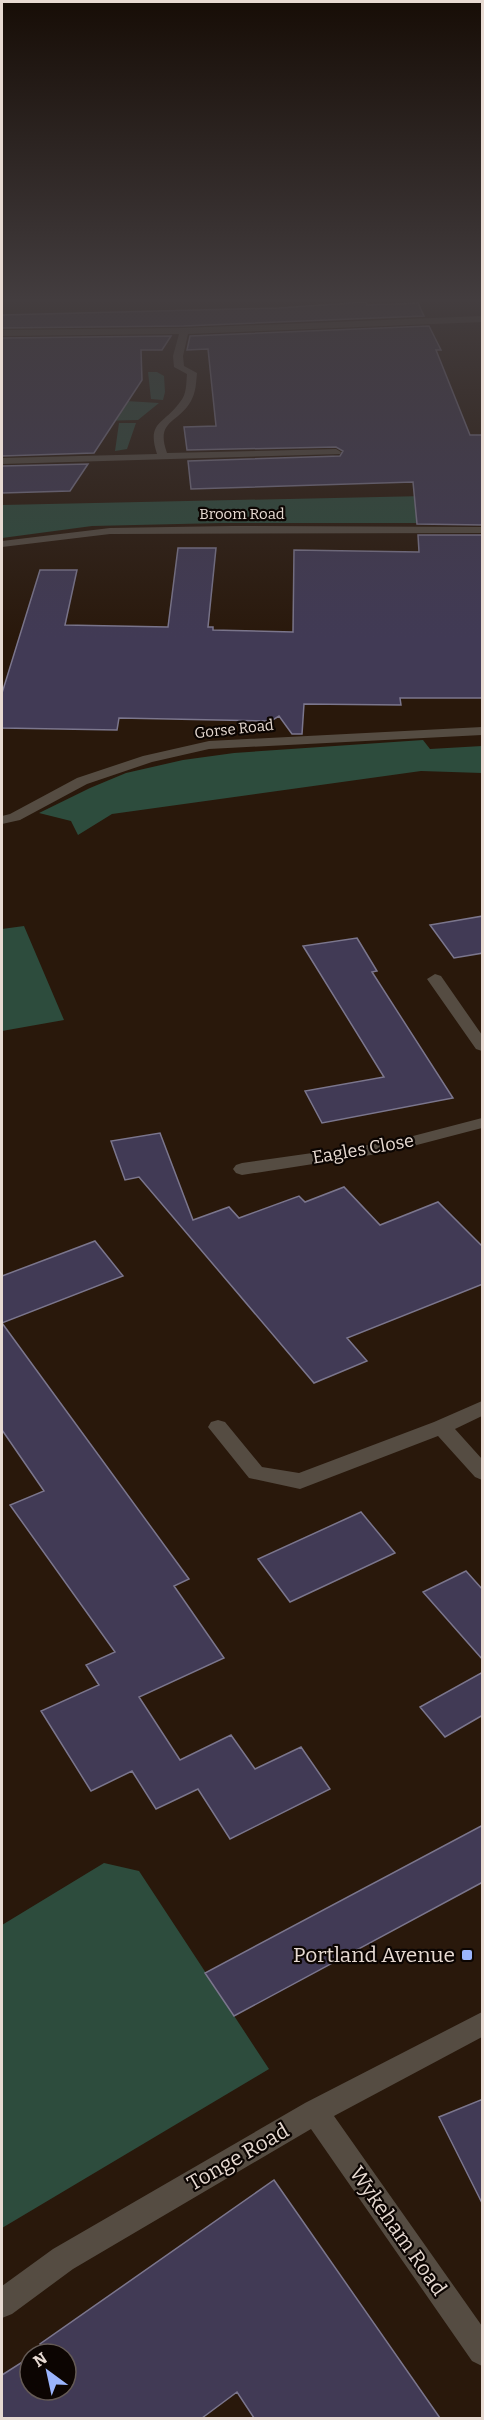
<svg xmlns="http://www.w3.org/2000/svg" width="484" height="2420" viewBox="0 0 484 2420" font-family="Bitter,serif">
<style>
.green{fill:#2d4c3d}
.building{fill:#413a55;stroke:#7b768d;stroke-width:1.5}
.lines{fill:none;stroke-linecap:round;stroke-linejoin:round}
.minor{fill:#554c42;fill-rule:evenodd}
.poi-dot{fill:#9bb5fd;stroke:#0c0502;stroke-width:2}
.labels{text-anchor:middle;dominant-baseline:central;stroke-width:4.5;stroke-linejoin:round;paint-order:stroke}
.far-street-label{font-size:15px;fill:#e7dad2;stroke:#0c0502}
.street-label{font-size:18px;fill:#e7dad2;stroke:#0c0502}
.near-poi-label{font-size:21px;fill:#e7dad2;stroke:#0c0502;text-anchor:end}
.near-street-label{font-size:21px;fill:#e7dad2;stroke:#0c0502}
</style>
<rect width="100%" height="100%" fill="#29180b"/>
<!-- green -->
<path class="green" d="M 148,372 L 157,372 L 164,376 L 165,392 L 163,400 L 151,399 Z
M 126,401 L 159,403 L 138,420 L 96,421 L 2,415 L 2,403 Z
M 119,423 L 136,423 L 127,449 L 115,451 Z
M 425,496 L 427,523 L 222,523 L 92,526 L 2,538 L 2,505 Z
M 423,740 L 430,749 L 482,746 L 482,773 L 421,771 L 112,814 L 78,835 L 71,821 L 39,813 L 90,788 L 126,773 L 183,760 L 234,753 Z
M 24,926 L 64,1020 L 2,1031 L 2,929 Z
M 104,1863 L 139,1871 L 269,2069 L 2,2228 L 2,1925 Z"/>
<!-- building -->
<path class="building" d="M 366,302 L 367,305 L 418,303 L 424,316 L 184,326 L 2,328 L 2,315 L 279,308 Z
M 429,326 L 441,350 L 436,350 L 470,435 L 483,435 L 483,525 L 417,524 L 413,482 L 191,489 L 188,461 L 340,456 L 343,451 L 336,447 L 187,450 L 184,427 L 216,426 L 208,349 L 187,350 L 190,336 Z
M 171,336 L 162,350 L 141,350 L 142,380 L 94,453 L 2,456 L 2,338 Z
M 88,464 L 70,491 L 2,493 L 2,466 Z
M 418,535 L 483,535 L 483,698 L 400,698 L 401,705 L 304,704 L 302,734 L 292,734 L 279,716 L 271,721 L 119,718 L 117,730 L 2,728 L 2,693 L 40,570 L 77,570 L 65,625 L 168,627 L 178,548 L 216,548 L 208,627 L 213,627 L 213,630 L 293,632 L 294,550 L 419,552 Z
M 483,916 L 483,953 L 454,958 L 430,925 Z
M 357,938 L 377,971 L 372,972 L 453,1098 L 322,1123 L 305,1091 L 384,1077 L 303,946 Z
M 160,1133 L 193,1220 L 229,1207 L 239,1218 L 299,1196 L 305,1202 L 344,1187 L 380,1225 L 438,1202 L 483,1247 L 483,1284 L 347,1338 L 367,1361 L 314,1383 L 139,1177 L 125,1180 L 111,1141 Z
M 95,1241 L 123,1276 L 2,1323 L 2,1276 Z
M 2,1323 L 189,1579 L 174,1586 L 224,1658 L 139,1697 L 180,1760 L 231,1735 L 255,1769 L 301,1747 L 330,1789 L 230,1839 L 198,1789 L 156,1809 L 132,1771 L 91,1791 L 41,1711 L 99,1685 L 86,1665 L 115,1652 L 10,1505 L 44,1491 L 2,1430 Z
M 361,1512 L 395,1553 L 290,1602 L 258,1559 Z
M 466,1571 L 483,1590 L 483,1660 L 423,1592 Z
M 483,1672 L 483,1715 L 445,1737 L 420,1707 Z
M 483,1825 L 483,1882 L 234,2016 L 205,1973 Z
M 483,2099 L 483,2205 L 439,2117 Z
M 274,2180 L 440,2418 L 254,2418 L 237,2392 L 202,2418 L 2,2418 L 2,2375 L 30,2357 L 30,2390 L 66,2390 L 66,2354 L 34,2354 L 43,2348 L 40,2344 Z"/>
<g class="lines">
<!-- minor -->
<path class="minor" d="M 482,316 L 482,322 L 188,334 L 183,356 L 184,366 L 197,373 C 196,383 196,392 191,401 C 178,424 155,420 167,453 L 336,449 L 341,452 L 340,454 L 2,464 L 2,458 L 157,454 C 146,421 165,424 180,402 C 187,394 186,384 187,374 L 174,367 L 173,356 L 179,334 L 2,336 L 2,330 L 184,328 Z
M 232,526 L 482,527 L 482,533 L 110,534 L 2,547 L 2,541 L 110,528 Z
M 482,727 L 482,735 L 209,749 L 152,762 L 87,784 L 20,820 L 2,824 L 2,816 L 10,814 L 77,778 L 143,756 L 209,741 Z
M 435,974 L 441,976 L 482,1035 L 482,1051 L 476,1049 L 427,979 Z
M 482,1118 L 482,1128 L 390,1152 L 242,1175 L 236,1173 L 233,1169 L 236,1165 L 242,1163 L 390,1142 Z
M 482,1401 L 482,1416 L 455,1429 L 482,1459 L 482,1480 L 475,1477 L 438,1436 L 300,1489 L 249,1478 L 208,1427 L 211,1422 L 218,1420 L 225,1422 L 262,1467 L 299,1473 L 434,1422 Z
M 482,2012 L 482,2037 L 334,2116 L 482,2326 L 482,2366 L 472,2361 L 311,2129 L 73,2269 L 12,2314 L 2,2318 L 2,2286 L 53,2249 L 305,2103 Z"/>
</g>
<!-- sky -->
<linearGradient id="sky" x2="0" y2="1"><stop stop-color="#170d06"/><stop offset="0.47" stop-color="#433d3f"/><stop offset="1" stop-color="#433d3f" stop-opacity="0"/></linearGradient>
<rect width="484" height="639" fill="url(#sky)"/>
<!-- markers -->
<rect class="poi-dot" x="461" y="1949" width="12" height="12" rx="3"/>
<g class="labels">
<!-- far-street labels -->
<g class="far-street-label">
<text x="242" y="514">Broom Road</text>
<text transform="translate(234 729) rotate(-6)">Gorse Road</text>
</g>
<!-- street labels -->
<g class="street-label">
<text transform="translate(363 1149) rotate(-10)">Eagles Close</text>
</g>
<!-- near-poi labels -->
<g class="near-poi-label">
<text x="455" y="1955">Portland Avenue</text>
</g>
<!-- near-street labels -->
<g class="near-street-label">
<text transform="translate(238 2157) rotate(-30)">Tonge Road</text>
<text transform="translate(398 2231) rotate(55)">Wykeham Road</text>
</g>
</g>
<!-- border -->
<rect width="484" height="2420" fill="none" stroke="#e7dad2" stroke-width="6"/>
<!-- north arrow -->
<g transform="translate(48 2372) rotate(327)"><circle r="28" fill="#0c0502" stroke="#645a55" stroke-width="1.5"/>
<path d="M0-4.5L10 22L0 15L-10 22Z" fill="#9bb5fd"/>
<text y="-9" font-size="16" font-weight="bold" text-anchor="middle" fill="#e7dad2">N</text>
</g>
</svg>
